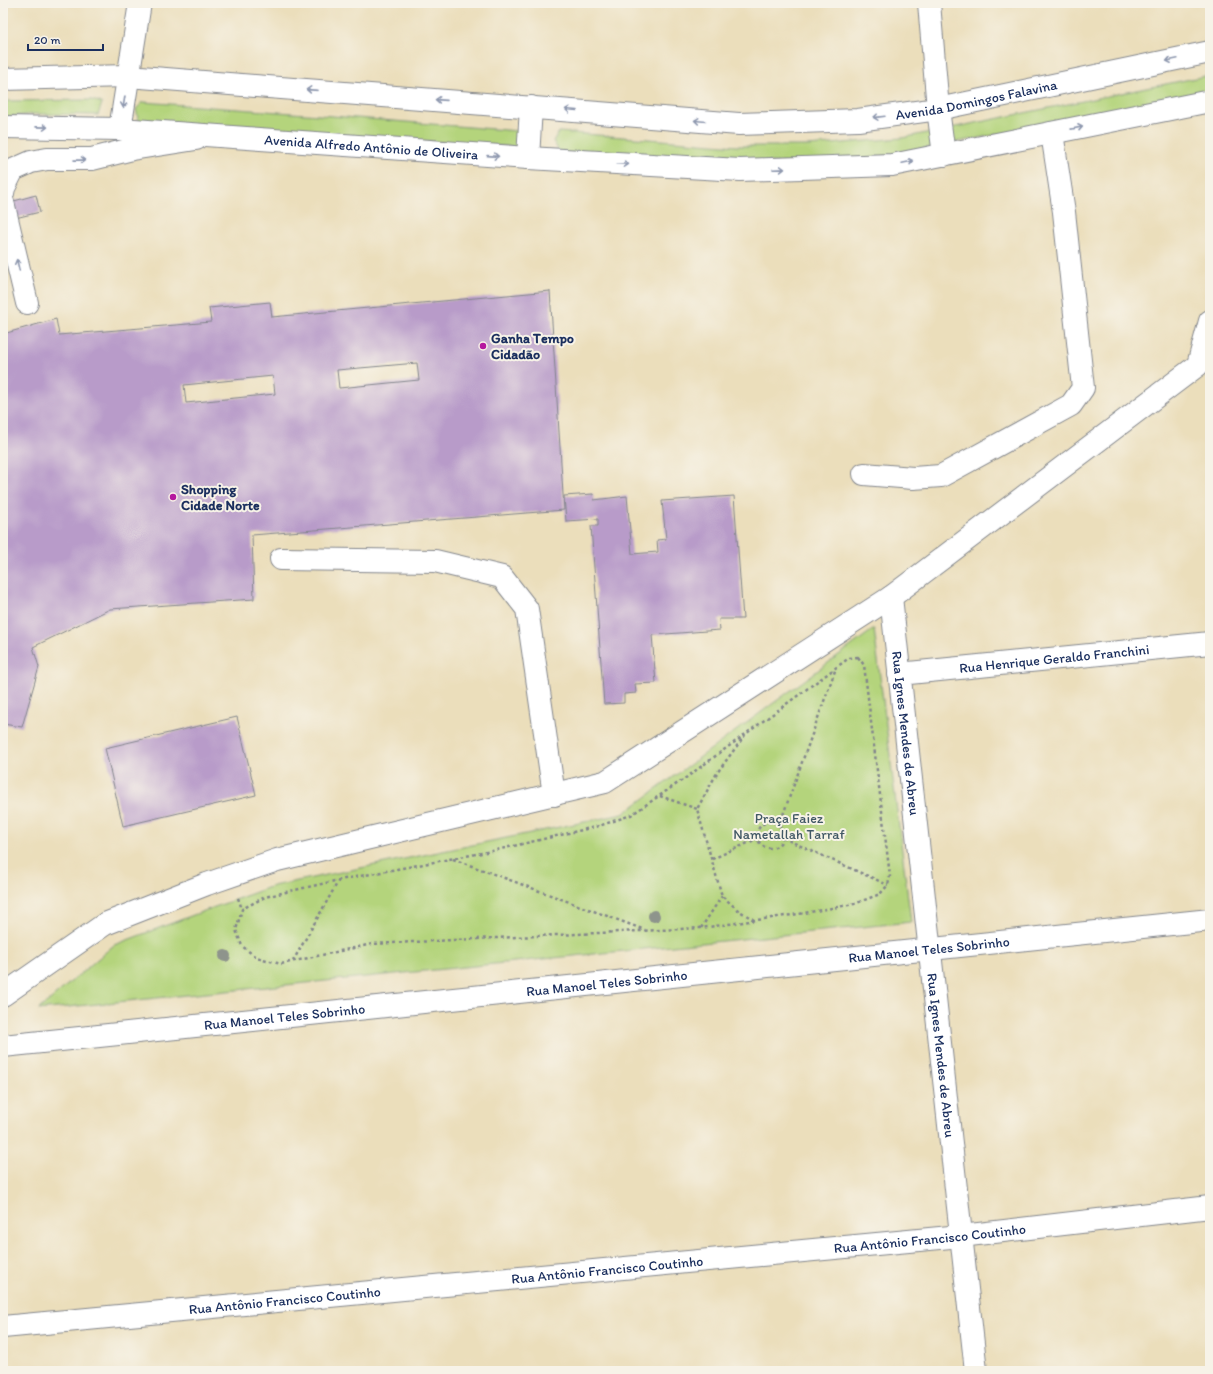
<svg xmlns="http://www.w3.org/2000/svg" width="1213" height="1374" viewBox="0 0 1213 1374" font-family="Itim,sans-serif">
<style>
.green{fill:#b4d47b;stroke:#68826c}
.building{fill:#b89bc9;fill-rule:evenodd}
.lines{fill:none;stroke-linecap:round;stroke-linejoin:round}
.minor-casing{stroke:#83868c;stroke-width:24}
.major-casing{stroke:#83868c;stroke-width:24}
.path{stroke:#83868c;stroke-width:2.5;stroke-dasharray:3 3;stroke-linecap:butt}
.minor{stroke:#fff;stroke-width:22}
.major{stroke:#fff;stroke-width:22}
.tree{fill:#8e948c}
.oneway{stroke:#8d97ae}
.poi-dot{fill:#b5179e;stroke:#f7f3e8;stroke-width:1.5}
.labels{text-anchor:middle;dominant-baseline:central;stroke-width:4;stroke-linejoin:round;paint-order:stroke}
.street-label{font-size:14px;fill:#1b2f5e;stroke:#f7f3e8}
.poi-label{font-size:14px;font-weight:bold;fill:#1b2f5e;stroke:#f7f3e8;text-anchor:start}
.park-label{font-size:14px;fill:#415865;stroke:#f7f3e8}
</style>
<rect width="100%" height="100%" fill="#f7f3e8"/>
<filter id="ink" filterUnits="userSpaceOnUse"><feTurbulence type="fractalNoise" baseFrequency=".025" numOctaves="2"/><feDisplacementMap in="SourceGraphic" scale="8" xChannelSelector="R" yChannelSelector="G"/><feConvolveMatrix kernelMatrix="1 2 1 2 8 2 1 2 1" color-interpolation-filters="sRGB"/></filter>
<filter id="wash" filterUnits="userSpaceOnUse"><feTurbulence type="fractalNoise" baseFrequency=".012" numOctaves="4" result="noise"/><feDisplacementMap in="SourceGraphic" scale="16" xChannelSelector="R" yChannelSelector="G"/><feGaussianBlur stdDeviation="0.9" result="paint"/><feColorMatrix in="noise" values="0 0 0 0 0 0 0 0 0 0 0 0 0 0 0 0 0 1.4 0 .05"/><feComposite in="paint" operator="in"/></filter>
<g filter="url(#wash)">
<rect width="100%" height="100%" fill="#ebdebb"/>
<!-- green -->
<path class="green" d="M 1210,75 L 1210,94 L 836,165 L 560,153 L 553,141 L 559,132 L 737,146 L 808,146 L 902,138 Z
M 92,100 L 102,103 L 98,115 L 35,114 L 3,117 L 3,101 Z
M 143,102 L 332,116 L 518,131 L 523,139 L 517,147 L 139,122 L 136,109 Z
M 874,629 L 911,922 L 38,1010 L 114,945 L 212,908 L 273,886 L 623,814 Z"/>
<g id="blocks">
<!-- building -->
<path class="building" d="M 36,195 L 40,212 L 3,221 L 3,204 Z
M 550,291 L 564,510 L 252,535 L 254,599 L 110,609 L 33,647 L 39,667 L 22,727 L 3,724 L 3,334 L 56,319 L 59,335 L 211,322 L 209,308 L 270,302 L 272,317 ZM 417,363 L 419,380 L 339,388 L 337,370 ZM 273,376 L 275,394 L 186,403 L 184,385 Z
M 593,494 L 594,500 L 627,496 L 632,554 L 658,552 L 657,540 L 666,539 L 662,501 L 734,496 L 743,619 L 719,619 L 720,630 L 652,635 L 656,683 L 635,684 L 636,693 L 624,694 L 624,703 L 604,704 L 591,526 L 598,526 L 598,519 L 566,521 L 564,496 Z
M 237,717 L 256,795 L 123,826 L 105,748 Z"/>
</g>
</g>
<g filter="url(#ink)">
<use href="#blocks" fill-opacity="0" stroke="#83868c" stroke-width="1"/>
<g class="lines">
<defs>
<g id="minor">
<path d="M 929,3 L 938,109 L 944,155"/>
<path d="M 120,129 L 140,3"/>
<path d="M 3,193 L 4,188 L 13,170 L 31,162 L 47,159 L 92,159 L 132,149 L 196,139"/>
<path d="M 3,202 L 27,303"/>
<path d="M 864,474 L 913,478 L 941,476 L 1071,405 L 1083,388 L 1064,212 L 1052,133"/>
<path d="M 281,559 L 435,561 L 502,577 L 527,609 L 554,795"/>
<path id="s1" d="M 891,597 L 976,1371"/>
<path id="s2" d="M 899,674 L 1210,643"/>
<path d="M 3,995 L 105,924 L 207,884 L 277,860 L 605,782 L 891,597 L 1198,365 L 1210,321"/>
<path id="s3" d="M 3,1046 L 1210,920"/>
<path id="s4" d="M 3,1327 L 961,1236 L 1210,1207"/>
</g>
<g id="major">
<path id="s5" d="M 3,79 L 128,76 L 739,124 L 858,120 L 938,109 L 1210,52"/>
<path id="s6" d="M 3,127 L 120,129 L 528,158 L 740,170 L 892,165 L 1210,101"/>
<path d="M 528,158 L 531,107"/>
</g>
</defs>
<!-- minor casing -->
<use href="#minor" class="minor-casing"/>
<!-- major casing -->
<use href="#major" class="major-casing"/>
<!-- path -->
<path class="path" d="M 858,657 L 864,665 L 890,876 L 888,885 L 880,894 L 854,904 L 799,914 L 701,928 L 372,944 L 281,964 L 256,957 L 242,946 L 236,930 L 242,909 L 265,897 L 286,892 L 339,880 L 492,851 L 599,826 L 631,815 L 687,777 L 849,658 Z
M 745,735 L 717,773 L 697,809 L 722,896 L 738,910 L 754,920
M 660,796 L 697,809
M757 835a13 13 0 1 1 26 0a13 13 0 1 1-26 0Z
M 779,826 L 836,668
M 783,838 L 888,885
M 453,859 L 645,930
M 712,859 L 757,839
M 238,898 L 242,909
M 701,928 L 722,896
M 293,961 L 339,880"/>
<!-- minor -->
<use href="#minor" class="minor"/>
<!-- major -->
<use href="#major" class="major"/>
</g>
<!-- trees -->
<g class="tree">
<circle cx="654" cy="916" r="6"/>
<circle cx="225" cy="956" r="6"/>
</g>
<!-- one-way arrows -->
<defs><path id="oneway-shaft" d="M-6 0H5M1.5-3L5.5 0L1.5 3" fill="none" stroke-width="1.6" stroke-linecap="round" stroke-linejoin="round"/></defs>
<g class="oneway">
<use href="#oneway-shaft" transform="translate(1172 60) rotate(168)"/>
<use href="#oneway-shaft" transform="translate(312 90) rotate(-176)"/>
<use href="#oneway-shaft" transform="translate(441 100) rotate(-176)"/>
<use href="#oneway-shaft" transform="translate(124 102) rotate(99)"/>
<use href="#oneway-shaft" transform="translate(571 110) rotate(-175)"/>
<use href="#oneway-shaft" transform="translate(879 117) rotate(173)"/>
<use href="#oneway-shaft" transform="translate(700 121) rotate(-175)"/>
<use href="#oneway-shaft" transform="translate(42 127) rotate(1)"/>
<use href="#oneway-shaft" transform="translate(1077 128) rotate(-11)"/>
<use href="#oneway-shaft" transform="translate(493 156) rotate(4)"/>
<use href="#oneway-shaft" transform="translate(80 160) rotate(-1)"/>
<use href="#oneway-shaft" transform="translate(908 162) rotate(-12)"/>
<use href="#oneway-shaft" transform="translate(623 164) rotate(3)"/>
<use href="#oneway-shaft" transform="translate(779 169) rotate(-2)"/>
<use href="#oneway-shaft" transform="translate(18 265) rotate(-103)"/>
</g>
</g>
<!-- markers -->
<g class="poi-dot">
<circle cx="483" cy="346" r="4"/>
<circle cx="173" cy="497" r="4"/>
</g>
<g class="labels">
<!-- street labels -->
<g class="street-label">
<text stroke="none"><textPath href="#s5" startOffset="977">Avenida Domingos Falavina</textPath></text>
<text stroke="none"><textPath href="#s6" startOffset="369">Avenida Alfredo Antônio de Oliveira</textPath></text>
<text stroke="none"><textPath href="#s2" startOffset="156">Rua Henrique Geraldo Franchini</textPath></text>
<text stroke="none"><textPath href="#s1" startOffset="137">Rua Ignes Mendes de Abreu</textPath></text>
<text stroke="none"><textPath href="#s3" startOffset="931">Rua Manoel Teles Sobrinho</textPath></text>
<text stroke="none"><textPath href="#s3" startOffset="607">Rua Manoel Teles Sobrinho</textPath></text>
<text stroke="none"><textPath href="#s3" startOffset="283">Rua Manoel Teles Sobrinho</textPath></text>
<text stroke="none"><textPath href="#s1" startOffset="461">Rua Ignes Mendes de Abreu</textPath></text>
<text stroke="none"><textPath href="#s4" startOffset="931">Rua Antônio Francisco Coutinho</textPath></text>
<text stroke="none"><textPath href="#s4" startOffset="607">Rua Antônio Francisco Coutinho</textPath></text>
<text stroke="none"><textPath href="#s4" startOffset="283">Rua Antônio Francisco Coutinho</textPath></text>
</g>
<!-- poi labels -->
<g class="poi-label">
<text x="491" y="338">Ganha Tempo<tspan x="491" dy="16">Cidadão</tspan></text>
<text x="181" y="489">Shopping<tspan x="181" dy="16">Cidade Norte</tspan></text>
</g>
<!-- park labels -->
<g class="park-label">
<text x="789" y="818">Praça Faiez<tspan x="789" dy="16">Nametallah Tarraf</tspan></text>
</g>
</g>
<!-- margin -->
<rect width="1213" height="1374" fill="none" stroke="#f7f3e8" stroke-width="16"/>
<!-- scale -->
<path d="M28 44v6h75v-6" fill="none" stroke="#1b2f5e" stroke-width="2"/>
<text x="34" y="44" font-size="12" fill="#1b2f5e" stroke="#f7f3e8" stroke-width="3" paint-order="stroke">20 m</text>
</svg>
